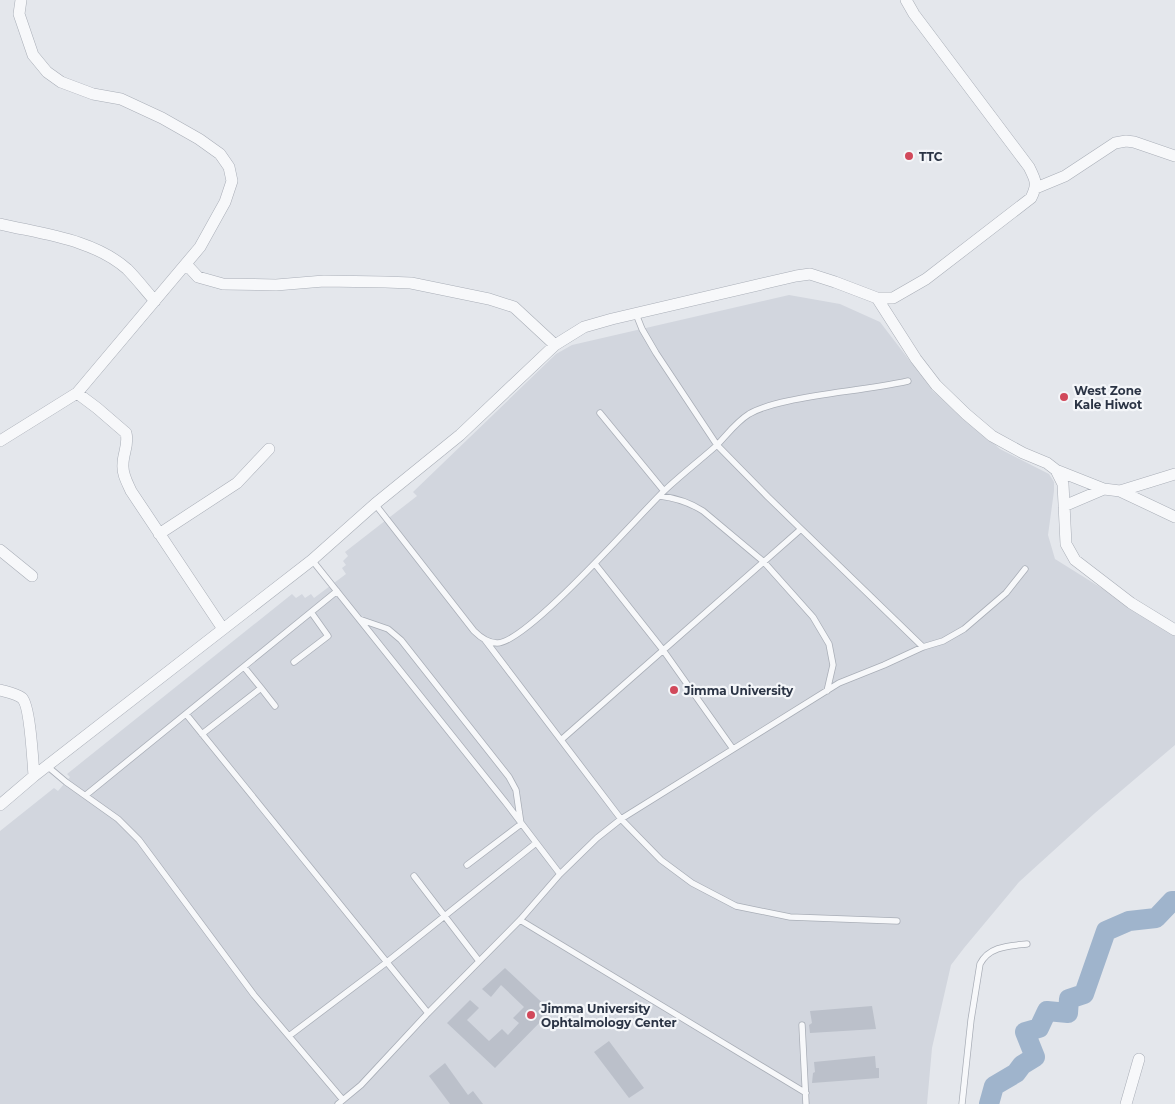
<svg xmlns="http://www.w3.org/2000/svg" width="1175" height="1104" viewBox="0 0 1175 1104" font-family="Montserrat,sans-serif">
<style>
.built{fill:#d2d6de}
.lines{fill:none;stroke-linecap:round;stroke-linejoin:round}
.river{stroke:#9fb4cc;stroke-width:20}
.building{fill:#bbc0ca}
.service-casing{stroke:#a9aeb7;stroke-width:7}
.minor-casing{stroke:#a9aeb7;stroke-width:12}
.service{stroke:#f7f8fa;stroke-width:5.5}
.minor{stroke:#f7f8fa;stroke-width:11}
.poi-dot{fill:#d1495b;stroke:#f4f6f9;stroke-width:2}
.labels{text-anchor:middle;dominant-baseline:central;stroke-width:4.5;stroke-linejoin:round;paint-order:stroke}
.poi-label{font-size:12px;font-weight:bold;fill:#2b3445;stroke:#f4f6f9;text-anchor:start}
</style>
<rect width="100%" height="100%" fill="#e4e7ec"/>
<!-- built -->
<path class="built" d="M 789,295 L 840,304 L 880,322 L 933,391 L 1000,449 L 1049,474 L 1054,482 L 1054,491 L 1048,535 L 1055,559 L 1175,634 L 1175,745 L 1095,813 L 1019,882 L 964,948 L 951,965 L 932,1048 L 927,1104 L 0,1104 L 0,831 L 54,788 L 58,791 L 70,777 L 67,774 L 292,594 L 296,598 L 302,594 L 305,598 L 311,594 L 314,598 L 346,574 L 342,568 L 346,565 L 343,561 L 348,556 L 345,552 L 417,496 L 413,492 L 556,354 L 572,345 Z"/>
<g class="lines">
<!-- river -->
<path class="river" d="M 989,1104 L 994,1086 L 1016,1073 L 1022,1065 L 1035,1057 L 1025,1032 L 1039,1028 L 1047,1011 L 1068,1013 L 1069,999 L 1084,994 L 1106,931 L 1129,921 L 1156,918 L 1172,901 L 1175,901"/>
</g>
<!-- building -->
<path class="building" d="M 505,968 L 551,1011 L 495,1068 L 447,1023 L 470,1000 L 479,1008 L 467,1020 L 489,1041 L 502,1029 L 508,1035 L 519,1023 L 513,1018 L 524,1007 L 501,985 L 491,997 L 482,989 Z
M 872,1006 L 876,1029 L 810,1033 L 809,1025 L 812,1023 L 810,1011 Z
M 609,1041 L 644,1088 L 629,1098 L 594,1052 Z
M 875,1056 L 876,1068 L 879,1068 L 879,1078 L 812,1083 L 813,1073 L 815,1072 L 814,1062 Z
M 445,1063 L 468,1095 L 473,1091 L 483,1104 L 450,1104 L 429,1076 Z"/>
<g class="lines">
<defs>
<path id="service" d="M 636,314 L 642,329 L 656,353 L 717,445 L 768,497 L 923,647
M 600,413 L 664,491
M 660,496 C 676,498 689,502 703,511 L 764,562 L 813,617 L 829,644 L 833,665 L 827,691
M 375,504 L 474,631 C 480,637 487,643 497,643 C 526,644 638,516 664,491 C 681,475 699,461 716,446 C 726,436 736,422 749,414 C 761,407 774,404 788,401 C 828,392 868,390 908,381
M 312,560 L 506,803 L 560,874
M 595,564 L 663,650 L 733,749
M 359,619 L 388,629 L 401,640 L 509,777 L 516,790 L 521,824 L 467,865
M 485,640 L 621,819 L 661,860 L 692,883 L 736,906 L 790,917 L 897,921
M 294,662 L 328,636 L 311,612
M 261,688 L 275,706
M 186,714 L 428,1013
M 202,734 L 261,688 L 244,667
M 561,740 L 801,529
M 47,766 L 66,782 L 118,819 L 139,840 L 254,995 L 343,1100
M 86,795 L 337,591
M 414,876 L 479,961
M 520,920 L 806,1093
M 802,1025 L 806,1104
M 289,1036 L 387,962 L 536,843
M 338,1104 L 361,1085 L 428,1013 L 520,920 L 560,874 L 597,838 L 621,819 L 839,683 L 884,665 L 923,647 L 943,641 L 964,629 L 1006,593 L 1025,569
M 962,1104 L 971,1020 L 980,964 C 989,946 1009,946 1027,944"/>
<path id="minor" d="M 1036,188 L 1065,176 L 1115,143 L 1126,141 L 1134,142 L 1175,156
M 0,224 C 42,234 93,239 127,269 C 137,279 146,291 155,301
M 186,264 L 198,277 L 223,284 L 276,285 L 324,281 L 385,282 L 411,283 L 489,299 L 514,307 L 555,345
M 877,298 L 916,359 L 936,385 L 966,414 L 992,436 L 1023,453 L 1047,463 L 1056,470 L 1063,484 L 1066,544 L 1075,560 L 1131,603 L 1175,630
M 77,393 L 97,408 L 126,433 C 129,445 123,453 123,464 C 122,474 127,482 131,491 L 223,629
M 0,441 L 77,393 L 200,247 L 225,202 L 232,181 L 229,167 L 220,154 L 199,139 L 162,118 L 121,99 L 93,94 L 61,82 L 47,72 L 33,55 L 19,14 L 21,0
M 1056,470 L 1104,489 L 1120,491 L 1175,474
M 1120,491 L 1175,517
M 1064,506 L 1104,489
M 159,534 L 237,483 L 269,449
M 0,550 L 32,576
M 0,690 C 7,692 17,694 22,698 C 30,705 33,763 34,776
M 0,805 L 34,776 L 312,560 L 375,504 L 460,435 L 555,345 L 584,327 L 612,319 L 796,276 L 810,274 L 835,282 L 877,298 L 893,298 L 926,279 L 1031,198 C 1038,184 1036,181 1029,167 L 914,14 L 906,0
M 1126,1104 L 1139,1059"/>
</defs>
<!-- service casing -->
<use href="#service" class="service-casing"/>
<!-- minor casing -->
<use href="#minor" class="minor-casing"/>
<!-- service -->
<use href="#service" class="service"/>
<!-- minor -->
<use href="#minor" class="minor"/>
</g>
<!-- markers -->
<g class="poi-dot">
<circle cx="909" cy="156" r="5"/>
<circle cx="1064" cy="397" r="5"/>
<circle cx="674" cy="690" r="5"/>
<circle cx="531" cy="1015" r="5"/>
</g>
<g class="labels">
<!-- poi labels -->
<g class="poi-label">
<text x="919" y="156">TTC</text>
<text x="1074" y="390">West Zone<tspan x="1074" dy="14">Kale Hiwot</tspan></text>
<text x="684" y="690">Jimma University</text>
<text x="541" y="1008">Jimma University<tspan x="541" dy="14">Ophtalmology Center</tspan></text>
</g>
</g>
</svg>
